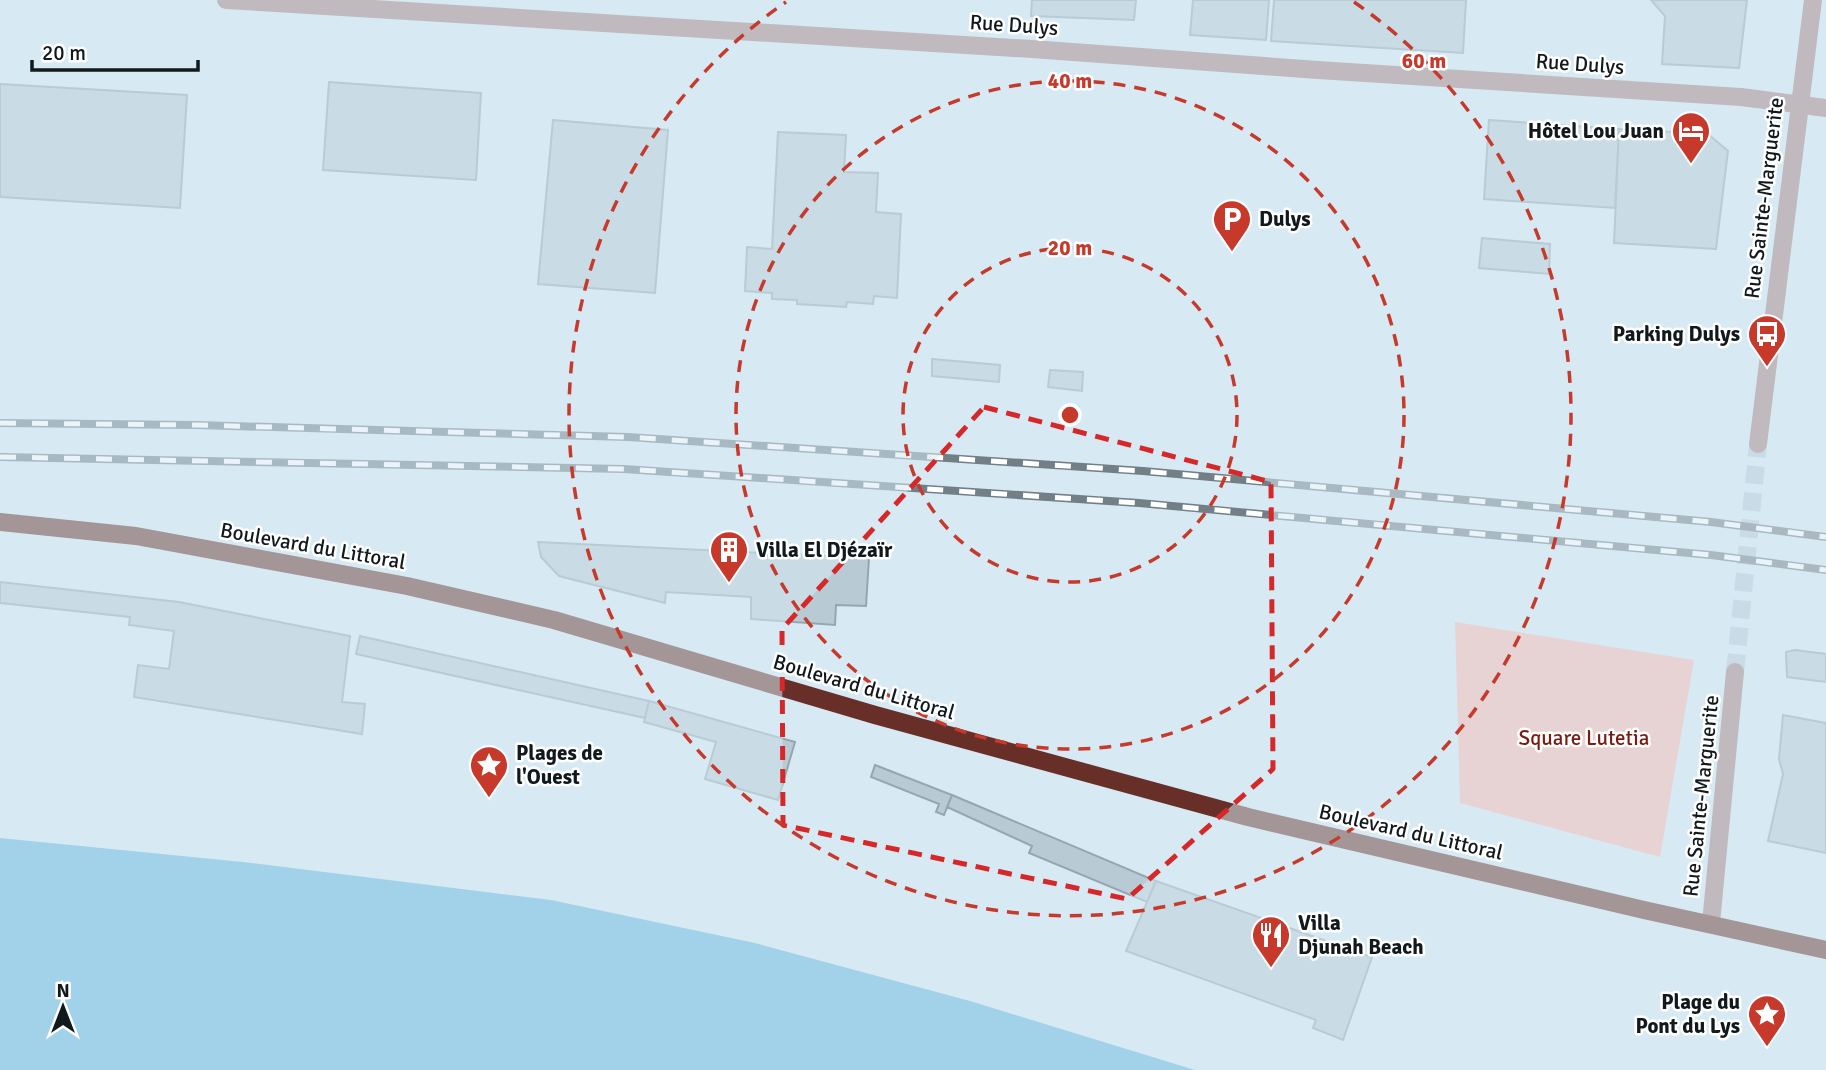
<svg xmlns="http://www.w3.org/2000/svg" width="1826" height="1070" viewBox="0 0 1826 1070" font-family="Signika,sans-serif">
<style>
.green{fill:#fcb8ad}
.water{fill:#62b6db}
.building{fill:#b8cad3;stroke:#95a6af;stroke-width:2}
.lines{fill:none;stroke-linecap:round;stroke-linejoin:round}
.minor-tunnel{stroke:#b9cbd4;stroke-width:18;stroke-dasharray:18 9;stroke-linecap:butt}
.minor{stroke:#a4827c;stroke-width:18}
.major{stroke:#672f27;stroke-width:18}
.rail-casing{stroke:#727f86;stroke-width:8}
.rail{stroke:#fff;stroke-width:5;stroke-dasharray:16;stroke-linecap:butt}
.marked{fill:none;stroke:#d62828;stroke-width:5;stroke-dasharray:14 9;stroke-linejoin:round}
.ring{fill:none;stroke:#c6392b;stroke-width:3.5;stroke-dasharray:12 9}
.labels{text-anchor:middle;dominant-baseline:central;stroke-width:5;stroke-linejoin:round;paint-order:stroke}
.street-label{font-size:21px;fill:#12191c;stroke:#fff}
.poi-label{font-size:21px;font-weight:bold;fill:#12191c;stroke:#fff;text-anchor:start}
.park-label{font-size:21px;fill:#781c13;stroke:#fff}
.centre{fill:#c6392b;stroke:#fff;stroke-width:3.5}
.ring-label{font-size:21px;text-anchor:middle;font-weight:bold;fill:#c6392b;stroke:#fff;stroke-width:5;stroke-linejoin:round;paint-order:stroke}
</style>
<rect width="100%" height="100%" fill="#d7eaf4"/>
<!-- green -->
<path class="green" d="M 1455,622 L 1694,660 L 1660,857 L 1460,803 Z"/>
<!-- water -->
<path class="water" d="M 0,838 L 243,862 L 551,900 L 755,943 L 970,1001 L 1195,1070 L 0,1070 Z"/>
<!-- building -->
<path class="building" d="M 1032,0 L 1136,0 L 1134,20 L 1031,16 Z
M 1193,0 L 1269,0 L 1266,40 L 1190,35 Z
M 1274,0 L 1466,0 L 1463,53 L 1271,41 Z
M 1651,0 L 1747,0 L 1739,68 L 1662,64 L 1665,16 Z
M 329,82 L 481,93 L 476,180 L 323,170 Z
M 0,84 L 187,95 L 180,208 L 0,197 Z
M 553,120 L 668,130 L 655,293 L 538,284 Z
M 1489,120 L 1619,129 L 1615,208 L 1484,199 Z
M 1619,129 L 1708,134 L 1728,151 L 1716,249 L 1614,243 Z
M 778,132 L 846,135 L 844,172 L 878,173 L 876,212 L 901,214 L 897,298 L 874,296 L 873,304 L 847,302 L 846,307 L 797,304 L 797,300 L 772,299 L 772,293 L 745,291 L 747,247 L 772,249 Z
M 1482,238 L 1550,244 L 1549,274 L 1479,268 Z
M 932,359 L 1000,365 L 999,382 L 932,376 Z
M 1050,370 L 1083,372 L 1082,391 L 1048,387 Z
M 538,542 L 869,558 L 866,606 L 836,605 L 835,625 L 751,619 L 751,597 L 666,592 L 665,603 L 559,576 L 541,557 Z
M 0,582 L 179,602 L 350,636 L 342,702 L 365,704 L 362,734 L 134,697 L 138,665 L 169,669 L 174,631 L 129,625 L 130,617 L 0,603 Z
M 360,636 L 649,701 L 645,718 L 356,654 Z
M 1795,650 L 1826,654 L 1826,682 L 1787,677 L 1786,652 Z
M 649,701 L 795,742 L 778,800 L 705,779 L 716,742 L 644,722 Z
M 1783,715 L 1826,723 L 1826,853 L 1768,841 L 1783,774 L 1779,759 Z
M 875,765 L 952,795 L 944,815 L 936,812 L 939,804 L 871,777 Z
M 952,795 L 1156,881 L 1147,902 L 1029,853 L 1032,846 L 947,807 Z
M 1156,881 L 1372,957 L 1343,1040 L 1313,1028 L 1316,1020 L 1126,951 Z"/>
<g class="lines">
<!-- minor-tunnel -->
<path class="minor-tunnel" d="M 1735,672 L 1758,444"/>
<!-- minor -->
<path class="minor" d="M 226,0 L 1032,49 L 1318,70 L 1741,97 L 1826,108
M 1758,444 L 1813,0
M 1711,923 L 1735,672"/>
<!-- major -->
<path class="major" d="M 0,522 L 136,536 L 407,586 L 554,620 L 875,715 L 1248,817 L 1644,910 L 1826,950"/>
<defs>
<path id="rail" d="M 0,423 L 196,425 L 628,437 L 1143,471 L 1711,522 L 1826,537
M 0,457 L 624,469 L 1139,503 L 1711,555 L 1826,570"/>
</defs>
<!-- rail casing -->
<use href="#rail" class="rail-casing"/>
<!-- rail -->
<use href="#rail" class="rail"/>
</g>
<!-- marked area -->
<path d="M0 0H1826V1070H0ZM 984,407 L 1271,482 L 1273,769 L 1127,899 L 783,825 L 782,629 Z" fill="#d7eaf4" fill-opacity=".55" fill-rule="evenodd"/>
<path class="marked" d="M 984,407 L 1271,482 L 1273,769 L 1127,899 L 783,825 L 782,629 Z"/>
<!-- distance rings -->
<g class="ring">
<circle cx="1070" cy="415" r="167"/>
<circle cx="1070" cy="415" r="334"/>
<path d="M1354 2A501 501 0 1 1 786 2"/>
</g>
<!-- icons -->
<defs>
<symbol id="hotel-pin" viewBox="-11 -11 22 30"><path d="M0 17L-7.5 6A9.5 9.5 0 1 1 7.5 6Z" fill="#c6392b" stroke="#fff"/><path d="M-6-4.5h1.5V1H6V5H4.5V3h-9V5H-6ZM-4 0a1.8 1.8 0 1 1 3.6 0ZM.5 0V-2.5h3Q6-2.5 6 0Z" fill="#fff"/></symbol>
<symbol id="parking-pin" viewBox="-11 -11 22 30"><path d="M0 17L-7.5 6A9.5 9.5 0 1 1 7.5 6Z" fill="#c6392b" stroke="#fff"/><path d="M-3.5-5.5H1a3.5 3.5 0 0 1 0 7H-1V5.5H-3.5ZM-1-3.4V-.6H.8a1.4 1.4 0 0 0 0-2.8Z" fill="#fff"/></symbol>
<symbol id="bus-pin" viewBox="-11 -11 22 30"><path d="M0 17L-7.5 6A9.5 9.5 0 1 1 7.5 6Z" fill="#c6392b" stroke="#fff"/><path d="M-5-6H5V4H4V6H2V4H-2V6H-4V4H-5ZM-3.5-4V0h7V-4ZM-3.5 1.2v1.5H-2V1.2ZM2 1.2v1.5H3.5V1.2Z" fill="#fff"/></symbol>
<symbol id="building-pin" viewBox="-11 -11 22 30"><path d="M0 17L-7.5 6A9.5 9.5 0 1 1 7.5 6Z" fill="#c6392b" stroke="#fff"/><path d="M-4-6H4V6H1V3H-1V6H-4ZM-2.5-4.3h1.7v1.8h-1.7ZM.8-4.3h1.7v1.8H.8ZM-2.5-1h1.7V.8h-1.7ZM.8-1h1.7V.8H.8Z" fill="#fff"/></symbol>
<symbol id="sight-pin" viewBox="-11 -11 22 30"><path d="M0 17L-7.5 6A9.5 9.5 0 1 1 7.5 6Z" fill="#c6392b" stroke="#fff"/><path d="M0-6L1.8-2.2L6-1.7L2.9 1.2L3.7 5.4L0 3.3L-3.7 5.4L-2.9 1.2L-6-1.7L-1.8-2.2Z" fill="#fff"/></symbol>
<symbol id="restaurant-pin" viewBox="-11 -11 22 30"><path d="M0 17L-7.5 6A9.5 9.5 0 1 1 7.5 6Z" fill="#c6392b" stroke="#fff"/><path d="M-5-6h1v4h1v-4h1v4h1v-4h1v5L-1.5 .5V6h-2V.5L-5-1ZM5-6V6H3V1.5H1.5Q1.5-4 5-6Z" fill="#fff"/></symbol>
</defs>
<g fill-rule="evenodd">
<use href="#hotel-pin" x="1669" y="109" width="44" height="60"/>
<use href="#parking-pin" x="1210" y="197" width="44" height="60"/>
<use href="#bus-pin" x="1745" y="312" width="44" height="60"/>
<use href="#building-pin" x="707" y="528" width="44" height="60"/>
<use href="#sight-pin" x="467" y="743" width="44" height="60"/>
<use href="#restaurant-pin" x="1249" y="913" width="44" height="60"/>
<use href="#sight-pin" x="1745" y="992" width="44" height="60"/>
</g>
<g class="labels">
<!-- street labels -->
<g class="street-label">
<text transform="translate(1014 25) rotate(4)">Rue Dulys</text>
<text transform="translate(1580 64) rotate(4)">Rue Dulys</text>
<text transform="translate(1764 198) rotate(-83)">Rue Sainte-Marguerite</text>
<text transform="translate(313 546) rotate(10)">Boulevard du Littoral</text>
<text transform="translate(864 687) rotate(16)">Boulevard du Littoral</text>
<text transform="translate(1701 796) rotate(-84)">Rue Sainte-Marguerite</text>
<text transform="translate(1411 832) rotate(13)">Boulevard du Littoral</text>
</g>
<!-- poi labels -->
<g class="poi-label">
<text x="1664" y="131" text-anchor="end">Hôtel Lou Juan</text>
<text x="1259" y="219">Dulys</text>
<text x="1740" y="334" text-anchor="end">Parking Dulys</text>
<text x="756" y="550">Villa El Djézaïr</text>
<text x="516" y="753">Plages de<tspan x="516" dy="24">l'Ouest</tspan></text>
<text x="1298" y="923">Villa<tspan x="1298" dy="24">Djunah Beach</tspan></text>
<text x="1740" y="1002" text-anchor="end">Plage du<tspan x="1740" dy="24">Pont du Lys</tspan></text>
</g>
<!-- park labels -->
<g class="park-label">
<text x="1584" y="738">Square Lutetia</text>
</g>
</g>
<circle cx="1070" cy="415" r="10" class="centre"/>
<g class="ring-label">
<text x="1424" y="68">60 m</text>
<text x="1070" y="88">40 m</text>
<text x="1070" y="255">20 m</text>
</g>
<!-- north arrow -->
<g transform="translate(63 1007)" stroke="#ffffff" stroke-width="5" paint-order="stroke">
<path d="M0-5L12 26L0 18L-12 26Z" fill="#12191c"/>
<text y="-10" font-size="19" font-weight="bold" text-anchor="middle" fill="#12191c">N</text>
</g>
<!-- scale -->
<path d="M32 60v10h166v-10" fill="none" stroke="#12191c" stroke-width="3.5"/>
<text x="42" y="60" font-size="21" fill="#12191c" stroke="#ffffff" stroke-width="5" paint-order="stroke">20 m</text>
</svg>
